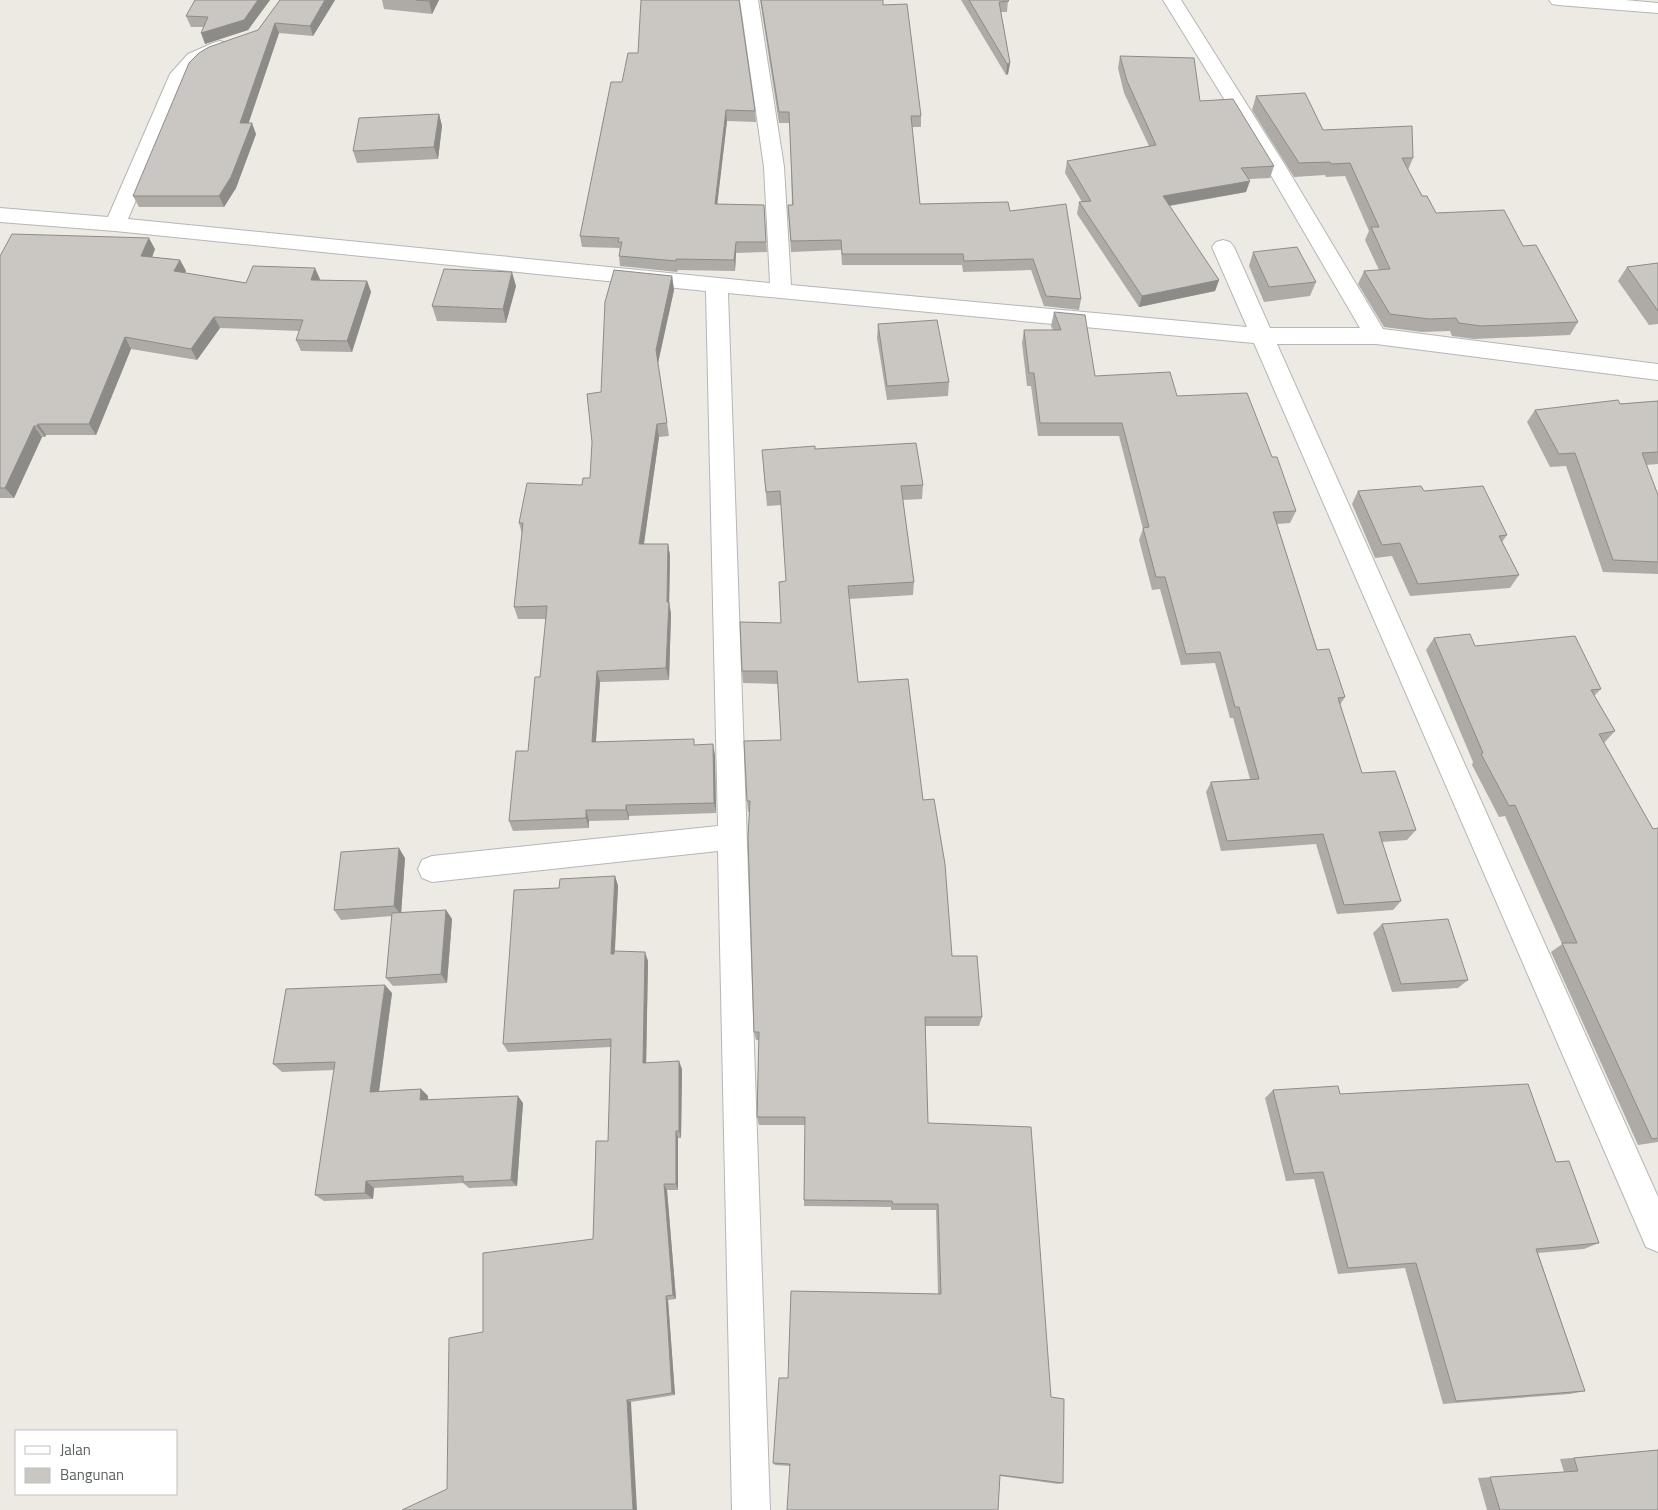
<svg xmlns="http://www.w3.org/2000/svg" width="1658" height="1510" viewBox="0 0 1658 1510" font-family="'Titillium Web',sans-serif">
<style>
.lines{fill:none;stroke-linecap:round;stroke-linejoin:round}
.minor-casing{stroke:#b4b6ba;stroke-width:2}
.minor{fill:#fff;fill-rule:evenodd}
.wall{fill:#aeaba7}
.shaded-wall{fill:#8d8b88}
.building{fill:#cac7c2;stroke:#8d8b88}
</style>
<rect width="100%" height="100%" fill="#edeae3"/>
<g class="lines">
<defs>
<path id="minor" d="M 740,0 L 758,0 L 784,167 L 791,285 L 1247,327 L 1212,247 L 1216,242 L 1223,240 L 1230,242 L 1234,247 L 1270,328 L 1360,328 L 1265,165 L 1163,0 L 1181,0 L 1285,165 L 1383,329 L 1658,364 L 1658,380 L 1376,344 L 1277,344 L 1658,1197 L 1658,1252 L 1646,1247 L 1254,343 L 728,293 L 770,1510 L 732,1510 L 718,851 L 432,882 L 422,878 L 418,869 L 422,860 L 432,856 L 718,826 L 706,291 L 115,231 L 0,222 L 0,208 L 108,217 L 170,74 L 188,54 L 213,43 L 220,41 L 227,43 L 229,47 L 227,51 L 202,62 L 188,76 L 128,219 L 770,283 L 764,167 Z
M 1549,0 L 1625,0 L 1658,3 L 1658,13 L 1558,5 L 1552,4 Z"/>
</defs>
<!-- minor casing -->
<use href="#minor" class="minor-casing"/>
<!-- minor -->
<use href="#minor" class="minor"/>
</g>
<!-- wall -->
<path class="wall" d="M 195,0 L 270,0 L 248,30 L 205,44 L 203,27 L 191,27 L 186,16 Z
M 280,0 L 335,0 L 313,36 L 279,33 L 248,123 L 256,134 L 236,188 L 224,207 L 139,207 L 133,196 L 258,30 Z
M 382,0 L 439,0 L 432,14 L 384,9 Z
M 760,0 L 883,0 L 883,5 L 921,116 L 921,127 L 912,127 L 920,204 L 1010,211 L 1081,299 L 1079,310 L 1044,306 L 1031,270 L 963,272 L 962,265 L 842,265 L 841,250 L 791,252 L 788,205 L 792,205 L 790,123 L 779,123 Z
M 961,0 L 1008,0 L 1007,12 L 1001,12 L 1010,63 L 1008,74 L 1006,75 Z
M 1120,56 L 1200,101 L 1274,166 L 1270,178 L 1249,179 L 1246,192 L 1170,206 L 1219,280 L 1215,291 L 1139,307 L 1077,214 L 1079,202 L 1082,202 L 1065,173 L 1067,161 L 1149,146 L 1124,93 L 1118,68 Z
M 611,82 L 755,111 L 756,122 L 727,121 L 717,204 L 764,205 L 767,252 L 736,253 L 735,271 L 678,270 L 677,272 L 620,266 L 619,256 L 620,251 L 619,248 L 582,247 L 580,236 Z
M 1256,96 L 1323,130 L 1413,158 L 1408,170 L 1422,196 L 1436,213 L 1523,246 L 1578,322 L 1570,335 L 1474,339 L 1452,336 L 1450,331 L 1422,332 L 1384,327 L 1358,284 L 1364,271 L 1379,270 L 1365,240 L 1369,231 L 1345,176 L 1326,177 L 1325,175 L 1294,177 L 1252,110 Z
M 439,114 L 442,126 L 438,159 L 357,163 L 353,151 Z
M 155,249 L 152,257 L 180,260 L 186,271 L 185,273 L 246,283 L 320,279 L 319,280 L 367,281 L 371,292 L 352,352 L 301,351 L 296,340 L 300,331 L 220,328 L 197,360 L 131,349 L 96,435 L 46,435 L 45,437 L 42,437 L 14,498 L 0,498 L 0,256 Z
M 1253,252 L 1316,282 L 1310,296 L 1264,302 L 1249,266 Z
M 1658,263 L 1658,324 L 1649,325 L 1618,281 L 1627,267 Z
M 672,276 L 674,290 L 658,363 L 669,436 L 659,437 L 644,544 L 668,544 L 670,556 L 669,602 L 671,614 L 669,680 L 600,682 L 596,742 L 695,745 L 715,755 L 716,813 L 629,816 L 629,820 L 589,821 L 589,828 L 513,831 L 509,821 L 528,751 L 540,677 L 546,619 L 518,619 L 514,607 L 522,534 L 519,523 L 582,485 L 590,478 L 601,392 Z
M 516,286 L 506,323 L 437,321 L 432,306 Z
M 1054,312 L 1095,376 L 1177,396 L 1272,457 L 1296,511 L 1290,523 L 1277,524 L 1317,650 L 1345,697 L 1340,705 L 1362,773 L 1416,830 L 1407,840 L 1382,842 L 1401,901 L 1393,910 L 1337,914 L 1316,844 L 1221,851 L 1206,792 L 1211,782 L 1250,779 L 1233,718 L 1230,718 L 1215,663 L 1181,665 L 1160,589 L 1152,590 L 1139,540 L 1143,529 L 1119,436 L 1038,436 L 1031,386 L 1027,386 L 1022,343 L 1024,330 L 1053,330 L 1051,326 Z
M 878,324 L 949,382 L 948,396 L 887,400 L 877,338 Z
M 1658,401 L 1658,464 L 1646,465 L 1658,495 L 1658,574 L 1603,572 L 1566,466 L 1550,467 L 1527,422 L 1535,410 Z
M 815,449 L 923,485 L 922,499 L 903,500 L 914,582 L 913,595 L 849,599 L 858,682 L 923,800 L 952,956 L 982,1017 L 979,1026 L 925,1026 L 928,1123 L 1051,1397 L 1063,1483 L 1058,1484 L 1000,1476 L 790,1466 L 775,1465 L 773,1463 L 788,1378 L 938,1294 L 936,1210 L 891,1210 L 891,1207 L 804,1206 L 805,1125 L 759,1125 L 757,1117 L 759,1040 L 756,1040 L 754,1032 L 749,812 L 748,812 L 747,801 L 781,740 L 778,684 L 743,683 L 742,671 L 781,623 L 786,581 L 781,505 L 767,506 L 763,464 Z
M 1358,491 L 1424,491 L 1507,535 L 1502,542 L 1519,575 L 1510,588 L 1410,596 L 1392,556 L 1375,558 L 1352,504 Z
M 1434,638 L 1475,646 L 1601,689 L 1594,696 L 1615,731 L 1604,743 L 1653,829 L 1658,828 L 1658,1142 L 1638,1145 L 1551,952 L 1562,944 L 1505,816 L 1499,817 L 1472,765 L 1473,762 L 1426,650 Z
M 405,858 L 401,913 L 446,910 L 452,919 L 447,983 L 393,986 L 386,978 L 392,916 L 341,920 L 334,910 Z
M 615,876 L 618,886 L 615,951 L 648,961 L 646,1063 L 682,1069 L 681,1138 L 678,1138 L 678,1190 L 667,1190 L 676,1299 L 668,1300 L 675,1395 L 631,1402 L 447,1489 L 483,1332 L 593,1239 L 608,1141 L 611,1047 L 508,1052 L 503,1044 L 559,888 Z
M 1382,924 L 1468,980 L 1458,988 L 1392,992 L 1373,933 Z
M 392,993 L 379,1091 L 421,1089 L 428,1096 L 428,1100 L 523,1103 L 517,1186 L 469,1188 L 463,1183 L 374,1188 L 373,1199 L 324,1201 L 315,1195 L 334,1070 L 282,1072 L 273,1064 Z
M 1273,1090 L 1340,1094 L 1556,1162 L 1599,1243 L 1584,1249 L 1538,1253 L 1585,1391 L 1570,1394 L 1443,1404 L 1405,1268 L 1338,1274 L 1314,1179 L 1286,1181 L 1265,1098 Z
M 1658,1450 L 1658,1510 L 1487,1510 L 1478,1478 L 1564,1472 L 1560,1459 Z"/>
<!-- shaded-wall -->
<path class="shaded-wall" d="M 258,0 L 270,0 L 248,30 L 205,44 L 201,33 Z
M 325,0 L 335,0 L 313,36 L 310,26 Z
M 430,0 L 439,0 L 432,14 L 429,1 Z
M 275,23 L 279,33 L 245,134 L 240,123 Z
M 1010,63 L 1008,74 L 1006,75 L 1007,64 Z
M 726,110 L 727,121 L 716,215 L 715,204 Z
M 439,114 L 442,126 L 438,159 L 434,147 Z
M 252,123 L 256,134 L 236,188 L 224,207 L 219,196 Z
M 1250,181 L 1246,192 L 1160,207 L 1163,196 Z
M 149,238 L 155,249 L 148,268 L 141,256 Z
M 736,242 L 736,253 L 735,271 L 734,260 Z
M 180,260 L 186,271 L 179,282 L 174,271 Z
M 315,268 L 320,279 L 315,291 L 311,280 Z
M 512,272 L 516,286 L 506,323 L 503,309 Z
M 672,276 L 674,290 L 658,363 L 656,350 Z
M 1219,280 L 1215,291 L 1139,307 L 1142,296 Z
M 367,281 L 371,292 L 352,352 L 347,341 Z
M 214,317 L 220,328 L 197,360 L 191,349 Z
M 125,337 L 131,349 L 96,435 L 89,424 Z
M 38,424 L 46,435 L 45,437 L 37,426 Z
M 657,424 L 659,437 L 642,557 L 639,544 Z
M 34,426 L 42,437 L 14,498 L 5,488 Z
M 668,544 L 670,556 L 669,612 L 669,602 L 671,614 L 669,680 L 666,668 L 667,602 Z
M 597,671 L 600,682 L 595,753 L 592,742 Z
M 713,744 L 715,755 L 716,813 L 714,803 Z
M 626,805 L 629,816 L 629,820 L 626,810 Z
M 586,810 L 589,821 L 589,828 L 586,818 Z
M 399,848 L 405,858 L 401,915 L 394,906 Z
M 615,876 L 618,886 L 614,963 L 611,954 Z
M 446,910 L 452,919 L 447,983 L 441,974 Z
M 645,952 L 648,961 L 646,1070 L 643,1063 Z
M 385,985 L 392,993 L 378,1099 L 370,1092 Z
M 679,1061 L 682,1069 L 681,1138 L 679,1131 Z
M 421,1089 L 428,1096 L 427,1107 L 420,1100 Z
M 518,1096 L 523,1103 L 517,1186 L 511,1180 Z
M 676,1131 L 678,1138 L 678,1190 L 676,1184 Z
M 366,1181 L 374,1188 L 373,1199 L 365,1193 Z
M 664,1184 L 667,1190 L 676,1299 L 673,1295 Z
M 666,1296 L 668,1300 L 675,1395 L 672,1393 Z
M 627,1400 L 631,1402 L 637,1510 L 633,1510 Z"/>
<!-- building -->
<path class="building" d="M 195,0 L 258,0 L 244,20 L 201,33 L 208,17 L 186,16 Z
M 280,0 L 325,0 L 310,26 L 275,23 L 240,123 L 252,123 L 231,177 L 219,196 L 133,196 L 189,63 L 199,53 L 209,47 L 258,30 Z
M 416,0 L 430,0 L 429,1 Z
M 641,0 L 739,0 L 755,111 L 726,110 L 715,204 L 764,205 L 766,242 L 736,242 L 734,260 L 676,259 L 676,261 L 619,256 L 622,242 L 618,242 L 619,238 L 580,236 L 611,82 L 622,82 L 628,53 L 638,53 Z
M 761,0 L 883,0 L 883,5 L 907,4 L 921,116 L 911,116 L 920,204 L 1008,202 L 1010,211 L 1066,204 L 1081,299 L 1046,296 L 1033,259 L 964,261 L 963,254 L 842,254 L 841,240 L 791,241 L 788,205 L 793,205 L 789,112 L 779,112 Z
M 969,0 L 1008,0 L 1009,1 L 999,2 L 1010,63 L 1007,64 Z
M 1120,56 L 1194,58 L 1200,101 L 1233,99 L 1274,166 L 1241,168 L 1250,181 L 1163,196 L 1219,280 L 1142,296 L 1079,202 L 1091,201 L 1067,161 L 1156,145 L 1127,81 Z
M 1305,93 L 1323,130 L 1412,126 L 1413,158 L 1402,158 L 1422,196 L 1427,196 L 1436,213 L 1504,210 L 1523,246 L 1536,245 L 1578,322 L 1481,326 L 1459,323 L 1456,318 L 1429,319 L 1390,314 L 1364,271 L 1390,269 L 1371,227 L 1379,227 L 1350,163 L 1331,164 L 1330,162 L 1299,163 L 1256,96 Z
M 439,114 L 434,147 L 353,151 L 359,118 Z
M 12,234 L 149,238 L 141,256 L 180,260 L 174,271 L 246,283 L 253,266 L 315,268 L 311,280 L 367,281 L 347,341 L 296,340 L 303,320 L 214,317 L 191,349 L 125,337 L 89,424 L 38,424 L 37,426 L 34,426 L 5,488 L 0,488 L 0,256 Z
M 1297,247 L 1316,282 L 1269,287 L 1253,252 Z
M 1658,263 L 1658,311 L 1627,267 Z
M 444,269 L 512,272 L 503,309 L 432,306 Z
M 614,270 L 672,276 L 656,350 L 667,423 L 657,424 L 639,544 L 668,544 L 667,602 L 669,602 L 666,668 L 597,671 L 592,742 L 694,739 L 694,745 L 713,744 L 714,803 L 626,805 L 626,810 L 586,810 L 586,818 L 509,821 L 516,751 L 528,751 L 535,677 L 540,677 L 547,606 L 514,607 L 523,523 L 519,523 L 527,483 L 582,485 L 583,478 L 590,478 L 592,442 L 587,394 L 601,392 L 605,302 Z
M 1054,312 L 1085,315 L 1095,376 L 1170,372 L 1177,396 L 1247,393 L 1272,457 L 1277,457 L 1296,511 L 1273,512 L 1317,650 L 1329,649 L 1345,697 L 1338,698 L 1362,773 L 1395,771 L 1416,830 L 1379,832 L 1401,901 L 1344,905 L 1323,834 L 1227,841 L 1211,782 L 1259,779 L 1239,707 L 1235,707 L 1220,652 L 1186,654 L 1165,577 L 1156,577 L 1143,528 L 1149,527 L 1122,423 L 1040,423 L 1034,373 L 1029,373 L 1024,330 L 1061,330 Z
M 937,320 L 949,382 L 887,386 L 878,324 Z
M 1618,400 L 1620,404 L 1658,401 L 1658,452 L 1642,453 L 1658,495 L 1658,562 L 1613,560 L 1575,453 L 1559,454 L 1535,410 Z
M 916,443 L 923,485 L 901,486 L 914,582 L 848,586 L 858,682 L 908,679 L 923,800 L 934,799 L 945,864 L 952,956 L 977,956 L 982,1017 L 925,1017 L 928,1123 L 1031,1127 L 1051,1397 L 1064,1399 L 1063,1483 L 1000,1475 L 998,1510 L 787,1510 L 790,1464 L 773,1463 L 779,1378 L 788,1378 L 791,1291 L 941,1294 L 938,1204 L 893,1204 L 892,1201 L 804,1200 L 805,1117 L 757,1117 L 759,1032 L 754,1032 L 748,837 L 750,801 L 747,801 L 744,741 L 781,740 L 777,671 L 742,671 L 740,622 L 781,623 L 779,582 L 786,581 L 780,491 L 766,492 L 762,450 L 815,446 L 815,449 Z
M 1421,486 L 1424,491 L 1483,486 L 1507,535 L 1499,536 L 1519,575 L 1418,584 L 1400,543 L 1382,545 L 1358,491 Z
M 1470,634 L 1475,646 L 1575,636 L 1601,689 L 1591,690 L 1615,731 L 1599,734 L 1653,829 L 1658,828 L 1658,1138 L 1652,1139 L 1562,943 L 1577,943 L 1515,805 L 1509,806 L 1481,754 L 1483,753 L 1434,638 Z
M 399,848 L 394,906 L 334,910 L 341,852 Z
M 615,876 L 611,954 L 614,954 L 614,951 L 645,952 L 643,1063 L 679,1061 L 679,1131 L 676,1131 L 676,1184 L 664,1184 L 673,1295 L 666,1296 L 672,1393 L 627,1400 L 633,1510 L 402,1510 L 447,1489 L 449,1338 L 483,1332 L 483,1253 L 593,1239 L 596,1141 L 608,1141 L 611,1039 L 503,1044 L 514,890 L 559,888 L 560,879 Z
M 446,910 L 441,974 L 386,978 L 392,913 Z
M 1448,919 L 1468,980 L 1401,984 L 1382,924 Z
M 385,985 L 370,1092 L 421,1089 L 420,1100 L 518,1096 L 511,1180 L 463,1182 L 463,1176 L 366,1181 L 365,1193 L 315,1195 L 335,1062 L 273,1064 L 286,989 Z
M 1528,1084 L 1556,1162 L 1569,1161 L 1599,1243 L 1536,1249 L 1585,1391 L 1456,1401 L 1416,1263 L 1348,1268 L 1323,1172 L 1294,1174 L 1273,1090 L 1338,1086 L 1340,1094 Z
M 1658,1450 L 1658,1510 L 1500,1510 L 1490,1477 L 1578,1471 L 1574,1458 Z"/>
<!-- legend -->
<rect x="15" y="1430" width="162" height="65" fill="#ffffff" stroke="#bdbfc1"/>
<rect x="25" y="1446" width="25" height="8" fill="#ffffff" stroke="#bdbfc1"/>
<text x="60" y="1455" font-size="15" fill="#5b6063">Jalan</text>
<rect x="25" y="1468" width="25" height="15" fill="#cac7c2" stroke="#bdbfc1"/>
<text x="60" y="1480" font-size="15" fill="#5b6063">Bangunan</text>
</svg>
